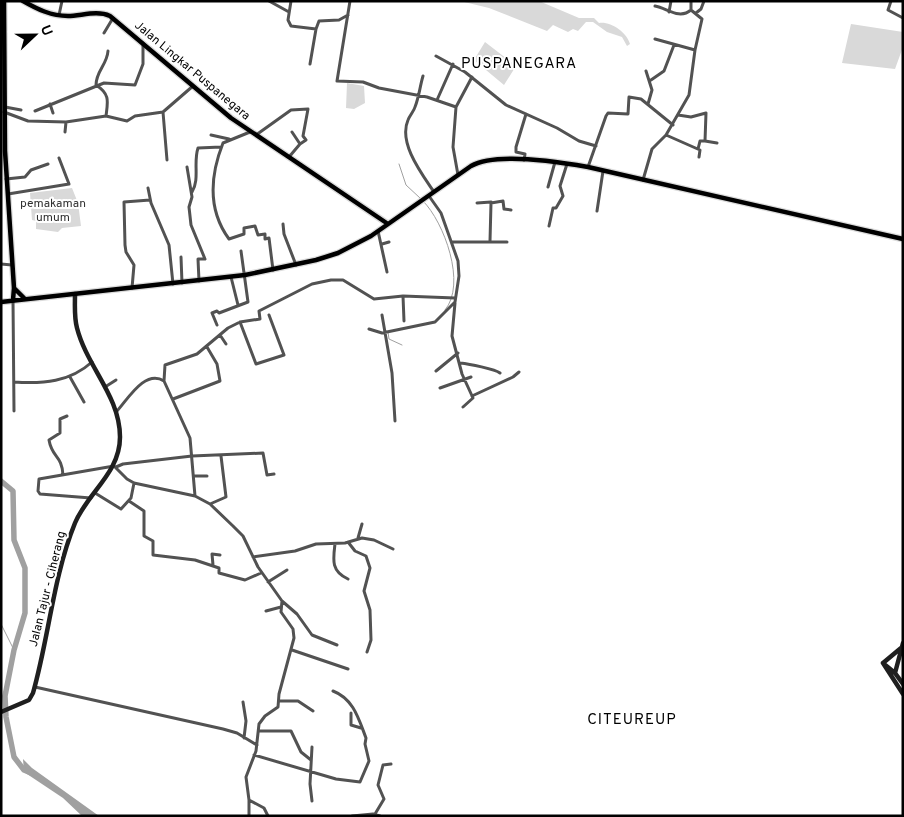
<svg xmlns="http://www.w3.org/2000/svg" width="904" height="817" viewBox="0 0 904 817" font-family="Overpass,sans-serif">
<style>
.green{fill:#d9d9d9}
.water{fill:#a0a0a0}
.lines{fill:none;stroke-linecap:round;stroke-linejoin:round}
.stream{stroke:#a0a0a0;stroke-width:1}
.river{stroke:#a0a0a0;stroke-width:5.5}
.primary-casing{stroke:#dbdbdb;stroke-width:7}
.street{stroke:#525252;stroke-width:3}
.secondary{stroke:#1f1f1f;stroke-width:4.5}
.primary{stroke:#000;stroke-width:4.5}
.labels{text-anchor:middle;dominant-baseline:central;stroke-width:4;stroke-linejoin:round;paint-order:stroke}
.street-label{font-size:12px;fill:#000;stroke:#fff}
.park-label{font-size:12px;fill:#303030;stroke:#fff}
.quarter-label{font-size:15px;letter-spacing:1px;fill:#000;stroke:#fff}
</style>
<rect width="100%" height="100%" fill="#fff"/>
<!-- green -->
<path class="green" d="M 460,1 L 539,1 L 579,18 L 594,18 L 599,23 C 610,21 627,32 630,44 L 627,46 L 622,37 L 607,32 L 593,22 L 586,22 L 578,31 L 573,29 L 568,32 L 553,25 L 547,31 L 489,8 Z
M 851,24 L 903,32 L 903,47 L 895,69 L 842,63 Z
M 485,42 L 516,66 L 504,85 L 474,60 Z
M 347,83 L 364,86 L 365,103 L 354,109 L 346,108 Z
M 72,188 L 78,203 L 81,226 L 62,228 L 58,232 L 36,229 L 36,221 L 32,220 L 30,193 Z"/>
<!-- water -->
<path class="water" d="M 23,759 L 32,768 L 99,816 L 82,816 L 63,798 L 24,772 Z"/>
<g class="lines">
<!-- stream -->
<path class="stream" d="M 399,164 L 406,185 L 420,198
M 423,201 C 444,222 467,284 445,310
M 388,332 L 389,339 L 402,345
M 1,624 L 14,650"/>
<!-- river -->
<path class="river" d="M 1,481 L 13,491 L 14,540 L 25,568 L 25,613 L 14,650 L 5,696 L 6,717 L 14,757 L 24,770 L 31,773"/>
<defs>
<path id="primary" d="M 4,1 L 5,151 L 14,288 L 13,300
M 23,1 C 37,9 51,16 68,16 C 81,16 97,10 110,16 L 231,118 L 388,224
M 14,288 L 24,298
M 1,302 L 245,275 L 316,260 L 338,253 L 371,236 L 471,166 C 496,152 560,162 588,167 L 903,239"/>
</defs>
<!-- primary casing -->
<use href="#primary" class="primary-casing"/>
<!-- street -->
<path class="street" d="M 269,1 L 289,12
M 291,1 L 288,20 L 291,26 L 316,29 L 319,21 L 339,20 L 348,15
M 350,1 L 337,81 L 363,82 L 379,88 L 427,97 L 456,107
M 891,1 L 888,10 L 903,18
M 655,6 C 667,8 679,20 691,10
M 669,12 L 671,1
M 696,13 L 701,9 L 704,1
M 59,15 L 62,1
M 104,33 L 113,18
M 655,39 L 695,50
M 436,56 L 465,72 L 506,105 L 557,128 L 579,141 L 596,146
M 310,64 L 316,29
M 646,71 L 652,90 L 648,104
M 423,76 C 420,86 419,97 415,107 C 414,111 410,115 408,120 C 398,143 422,174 434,192
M 651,80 L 664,71 L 674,45
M 437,100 L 453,64
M 50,104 L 53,113
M 5,107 L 21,110
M 35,111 L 104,83 L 135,85 L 143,64 L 143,43
M 4,112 L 28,121 L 66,122 L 106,116 L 127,121 L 135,116 L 163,112 L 193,86
M 163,112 L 167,160
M 678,115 L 691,117 L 706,113 L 705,141 L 700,141 L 698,149
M 106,116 C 108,101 110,94 96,85 C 96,71 107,65 108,51
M 65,132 L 66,122
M 250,132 L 223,143 C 210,176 207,209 229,239 L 244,234 L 244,228 L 255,226 L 258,235 L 265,234 L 265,239 L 269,238 L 273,270
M 211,135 L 229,139
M 256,135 L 291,110 L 308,109 L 303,136 L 306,140 L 300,144
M 666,135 L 700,150 L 699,157
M 705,141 L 717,143
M 289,157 L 300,144 L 292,132
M 524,160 L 525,154 L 516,152 L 516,147 L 526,114
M 187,167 L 192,197 L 189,207 L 191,225 L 205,259 L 198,259 L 199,281
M 588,167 L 606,116 L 608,113 L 628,114 L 629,97 L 641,99 L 673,125
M 458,175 L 453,147 L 456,107 L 472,77
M 6,179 L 25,177 L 31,170 L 48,164
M 643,180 L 652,149 L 666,135 L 689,95 L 695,50 L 702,19 L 691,10 L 691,1
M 548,187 L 555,162
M 148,188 L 151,203 L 169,245 L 173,284
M 192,192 C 200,179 193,163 198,148 L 221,147
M 8,194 L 69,184 L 59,158
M 477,203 L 491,202
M 597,211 L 603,171
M 283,224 L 284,234 L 296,265
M 549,226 L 553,208 L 556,208 L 563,196 L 560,186 L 567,164
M 378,231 L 387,272
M 490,241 L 491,203 L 503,201 L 504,209 L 511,210
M 452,242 L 507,242
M 382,244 L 389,242
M 181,257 L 182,283
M 1,264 L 12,265
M 231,277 L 238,305
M 132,288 L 134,265 L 126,252 L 125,245 L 124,202 L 150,200
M 403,296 L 404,321
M 13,300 L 14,411
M 455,303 L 452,336 L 462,374 L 473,398 L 463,407
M 382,315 L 392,373 L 395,421
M 240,322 L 256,364 L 284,355 L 269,315
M 217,325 L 212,313 L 217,311 L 219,313 L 248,302 L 241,251
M 369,329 L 382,333 L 435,322 L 455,302 L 459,276 L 458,261 L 441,213 L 429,196
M 220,335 L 226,344
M 460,363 C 469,364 495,369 500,373
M 436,371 L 458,353
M 70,377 L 84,402
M 14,382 C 43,384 70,382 92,362
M 105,387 L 116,380
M 440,388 L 471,377
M 472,396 L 513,377 L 519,372
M 173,399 L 220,381 L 217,364 L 207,347
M 117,411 C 128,399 145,369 164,381
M 116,467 L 123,464 L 192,456 L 263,453 L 267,475 L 274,474
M 63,475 C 62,455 52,458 49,440 L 60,433 L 60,419 L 67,416
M 194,476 L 207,476
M 95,493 L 121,509 L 131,498 L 134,483
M 195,496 L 190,438 L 164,381 L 165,365 L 197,354 L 228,328 L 240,322 L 260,319 L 259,311 L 312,284 L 331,280 L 343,280 L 374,299 L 403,296 L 455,298
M 91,498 L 40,494 L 38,491 L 39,479 L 114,466 L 127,479 L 134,483 L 195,496 L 210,504 L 233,526 L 243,536 L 258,567 L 282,601 L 281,612 L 293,629 L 294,638 L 279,694 L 278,707 L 265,716 L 259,724 L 256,751 L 246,777 L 249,800 L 264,808 L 268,816
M 129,501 L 144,511 L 144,536 L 153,541 L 153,555 L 195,560 L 219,568 L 219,573 L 245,580 L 261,573
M 210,504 L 226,497 L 221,456
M 358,538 L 362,524
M 348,542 L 355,551 L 366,556 L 370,568 L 364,591 L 370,610 L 371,640 L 367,652
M 335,544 C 333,560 331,571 348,579
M 253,557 L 295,551 L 316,544 L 345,543 L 362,538 L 374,540 L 393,549
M 213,565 L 212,554 L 220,555
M 268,582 L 287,570
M 282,601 L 297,614 L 312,635 L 337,645
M 266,611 L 281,607
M 292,650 L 348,669
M 35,687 L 223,729 L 237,733 L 257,745
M 279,701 L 298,701 L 313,711
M 243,702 L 246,721 L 244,738
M 351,713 L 351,725 L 361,728
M 259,731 L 291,731 L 301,752 L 311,760
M 312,747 L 310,784 L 312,801
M 254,755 L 336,779 L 360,782 L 369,761 L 365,744 L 366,738 C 359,720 354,699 333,691
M 375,814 L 384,799 L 378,785 L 383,765 L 391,764
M 249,816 L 249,800
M 352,816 L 373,814 L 380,816"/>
<!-- secondary -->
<path class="secondary" d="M 883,663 L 903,694
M 883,663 L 901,648
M 884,664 L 895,673 L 903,684
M 895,673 L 903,643
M 1,712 L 29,700 L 33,693 C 49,637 53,577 75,523 C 88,492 120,473 120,437 C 120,396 87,367 77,328 C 74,317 75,306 75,294"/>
<!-- primary -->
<use href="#primary" class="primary"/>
</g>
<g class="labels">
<!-- street labels -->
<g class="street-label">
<text transform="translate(192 71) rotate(40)">Jalan Lingkar Puspanegara</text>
<text transform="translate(48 589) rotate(-76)">Jalan Tajur - Ciherang</text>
</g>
<!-- park labels -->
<g class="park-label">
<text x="53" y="204">pemakaman<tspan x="53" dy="14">umum</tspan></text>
</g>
<!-- quarter labels -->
<g class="quarter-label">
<text x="519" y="64">PUSPANEGARA</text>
<text x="632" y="720">CITEUREUP</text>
</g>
</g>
<!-- border -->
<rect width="904" height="817" fill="none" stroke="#000000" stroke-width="5"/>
<!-- north arrow -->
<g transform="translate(35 35) rotate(68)" stroke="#ffffff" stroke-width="4" paint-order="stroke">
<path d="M0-4L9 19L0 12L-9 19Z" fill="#000000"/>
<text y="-8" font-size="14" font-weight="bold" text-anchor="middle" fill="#000000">U</text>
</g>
</svg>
